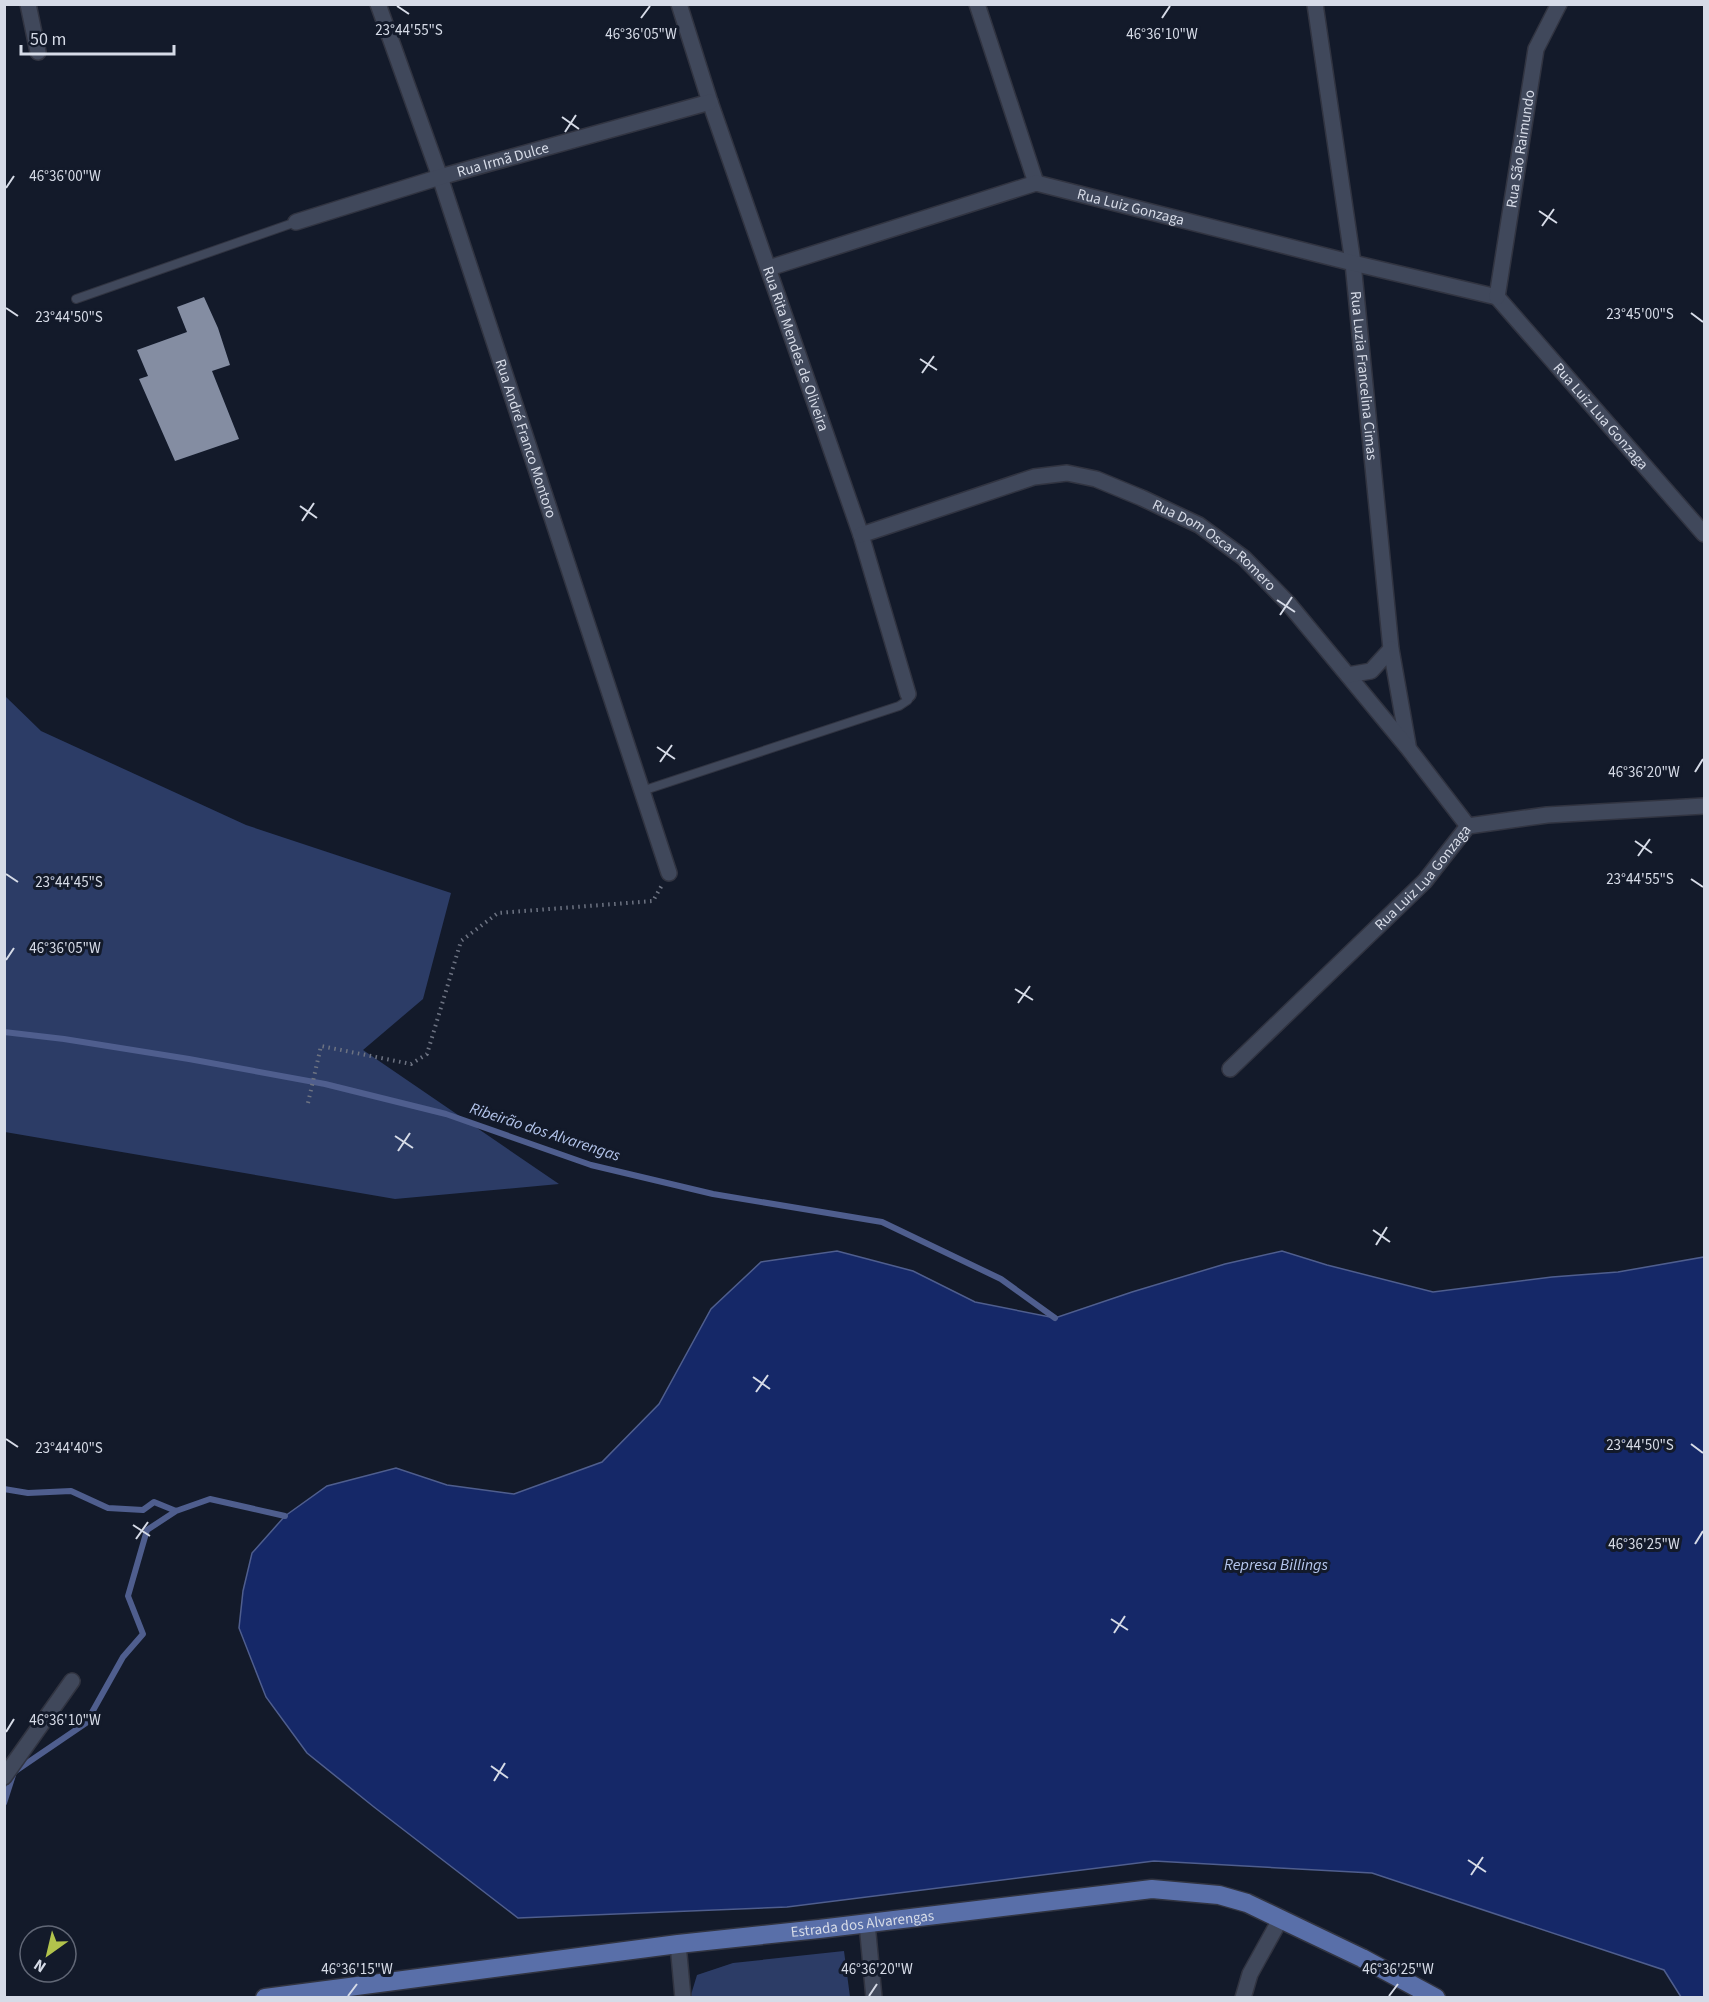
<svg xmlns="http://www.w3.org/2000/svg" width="1709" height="2002" viewBox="0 0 1709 2002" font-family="'Source Sans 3',sans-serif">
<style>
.green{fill:#2c3c66}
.water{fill:#152868;stroke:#4f5e8e;stroke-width:1.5}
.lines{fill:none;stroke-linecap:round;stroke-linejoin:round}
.stream{stroke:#4f5e8e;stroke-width:6}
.building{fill:#848da2}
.service-casing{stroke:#313441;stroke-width:10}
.minor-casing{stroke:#313441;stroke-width:18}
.primary-casing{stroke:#313441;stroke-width:21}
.path{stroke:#6d7382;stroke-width:4;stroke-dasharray:1.5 4.5;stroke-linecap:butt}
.service{stroke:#40485b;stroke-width:8}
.minor{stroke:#40485b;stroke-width:15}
.primary{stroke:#596fa9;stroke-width:18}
.ticks{fill:none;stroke:#d6dbe7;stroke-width:2}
.labels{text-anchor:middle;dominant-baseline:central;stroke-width:6;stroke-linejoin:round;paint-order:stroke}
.street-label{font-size:15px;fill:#d6dbe7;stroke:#131a2a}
.water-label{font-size:16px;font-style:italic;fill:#b5c6ed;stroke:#131a2a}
.ticks-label{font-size:15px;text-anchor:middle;fill:#d6dbe7;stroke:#131a2a;stroke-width:6;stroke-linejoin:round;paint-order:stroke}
</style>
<rect width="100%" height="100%" fill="#131a2a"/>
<!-- green -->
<path class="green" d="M 5,696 L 41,731 L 246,825 L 451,893 L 423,999 L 363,1050 L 559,1184 L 395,1199 L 5,1132 Z
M 844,1951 L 850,1997 L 690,1998 L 697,1975 L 733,1963 Z"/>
<!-- water -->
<path class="water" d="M 837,1251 L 913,1271 L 975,1302 L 1055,1318 L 1132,1292 L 1225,1264 L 1282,1251 L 1327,1265 L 1433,1292 L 1552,1277 L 1618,1272 L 1704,1257 L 1704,1997 L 1681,1997 L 1664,1970 L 1372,1873 L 1154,1861 L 787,1907 L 518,1918 L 374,1807 L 307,1753 L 266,1697 L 239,1628 L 243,1591 L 252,1553 L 285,1516 L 327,1486 L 396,1468 L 447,1485 L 514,1494 L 602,1462 L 659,1404 L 711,1309 L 761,1262 Z"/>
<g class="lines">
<!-- stream -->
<path class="stream" d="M 4,1032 L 64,1039 L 189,1059 L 325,1084 L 446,1114 L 591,1165 L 713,1194 L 882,1222 L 1001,1279 L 1055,1318
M 4,1489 L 28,1493 L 71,1491 L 108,1508 L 143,1510 L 154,1502 L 176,1511 L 210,1499 L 285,1516
M 4,1803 L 14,1772 L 86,1723 L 123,1657 L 143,1634 L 128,1596 L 147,1530 L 176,1511"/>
</g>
<!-- building -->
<path class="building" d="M 204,297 L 218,328 L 230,365 L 212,371 L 239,439 L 175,461 L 139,379 L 148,376 L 137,350 L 187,332 L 177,307 Z"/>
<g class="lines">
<defs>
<path id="service" d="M 76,299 L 296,222
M 642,791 L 899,706 L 908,700 L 908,694"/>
<g id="minor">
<path d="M 28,4 L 38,52"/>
<path id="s1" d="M 378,4 L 440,177 L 669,873"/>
<path id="s2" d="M 679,4 L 710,102 L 861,535 L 908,694"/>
<path d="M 977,4 L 1036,183"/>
<path id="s3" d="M 1315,4 L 1353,263 L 1391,649 L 1408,745"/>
<path id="s4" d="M 296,222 L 440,177 L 710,102"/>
<path id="s5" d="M 769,268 L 1036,183 L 1353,263 L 1497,297"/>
<path id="s6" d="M 1497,297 L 1704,534"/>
<path id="s7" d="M 1497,297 L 1536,49 L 1559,4"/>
<path id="s8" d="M 861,535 L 1034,477 L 1067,473 L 1096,479 L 1142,498 L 1199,525 L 1244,558 L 1288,603 L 1408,748 L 1468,826"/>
<path d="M 1348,675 L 1371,671 L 1391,649"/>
<path id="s9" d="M 1230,1069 L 1425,881 L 1468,826 L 1547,815 L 1704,806"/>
<path d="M 4,1777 L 72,1681"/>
<path d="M 867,1923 L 874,1998"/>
<path d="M 678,1944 L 683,1998"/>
<path d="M 1243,1998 L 1250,1974 L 1281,1918"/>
</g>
<g id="primary">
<path id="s10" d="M 265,1998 L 678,1944 L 819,1929 L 1152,1889 L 1219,1895 L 1247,1903 L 1362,1958 L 1436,1998"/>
</g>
</defs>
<!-- service casing -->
<use href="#service" class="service-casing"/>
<!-- minor casing -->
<use href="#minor" class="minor-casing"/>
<!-- primary casing -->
<use href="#primary" class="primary-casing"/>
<!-- path -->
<path class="path" d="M 308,1103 L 321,1046 L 411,1064 L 427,1054 L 461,941 L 498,913 L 653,901 L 662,885"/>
<!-- service -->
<use href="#service" class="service"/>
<!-- minor -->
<use href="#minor" class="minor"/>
<!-- primary -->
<use href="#primary" class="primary"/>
</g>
<!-- ticks -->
<path class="ticks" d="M 397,6 L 409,14M 641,18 L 650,6M 1162,18 L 1170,6M 562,117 L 579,129M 565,132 L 576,115M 6,188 L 14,176M 1539,211 L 1557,223M 1542,226 L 1554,209M 6,308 L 18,316M 1691,313 L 1703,322M 920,359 L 937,370M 922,373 L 934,356M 300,506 L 317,518M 302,521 L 314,503M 1277,600 L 1295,612M 1280,615 L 1292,597M 657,747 L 675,759M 660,762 L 672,745M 1695,772 L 1703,759M 1635,841 L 1652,853M 1638,856 L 1650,839M 6,874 L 18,882M 1691,879 L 1703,887M 6,960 L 14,948M 1015,989 L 1033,1000M 1018,1003 L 1030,986M 395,1136 L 413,1148M 398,1151 L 410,1133M 1373,1230 L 1390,1242M 1376,1245 L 1387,1227M 753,1377 L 770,1389M 756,1392 L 768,1375M 6,1439 L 18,1447M 1691,1444 L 1703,1453M 133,1525 L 150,1536M 136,1539 L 148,1522M 1695,1544 L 1703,1531M 1111,1619 L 1128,1630M 1114,1633 L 1125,1616M 6,1732 L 14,1719M 491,1766 L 508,1778M 494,1781 L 505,1763M 1468,1860 L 1486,1872M 1471,1875 L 1483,1857M 348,1996 L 357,1984M 869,1996 L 877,1984M 1389,1996 L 1398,1984"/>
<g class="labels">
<!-- street labels -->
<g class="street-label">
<text stroke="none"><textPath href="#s7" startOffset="150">Rua São Raimundo</textPath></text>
<text stroke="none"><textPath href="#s4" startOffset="216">Rua Irmã Dulce</textPath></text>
<text stroke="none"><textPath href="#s5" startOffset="378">Rua Luiz Gonzaga</textPath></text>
<text stroke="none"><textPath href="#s2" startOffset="364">Rua Rita Mendes de Oliveira</textPath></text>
<text stroke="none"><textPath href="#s3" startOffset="375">Rua Luzia Francelina Cimas</textPath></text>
<text stroke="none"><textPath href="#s6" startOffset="158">Rua Luiz Lua Gonzaga</textPath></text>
<text stroke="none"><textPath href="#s1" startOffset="459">Rua André Franco Montoro</textPath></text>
<text stroke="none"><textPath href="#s8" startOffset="382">Rua Dom Oscar Romero</textPath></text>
<text stroke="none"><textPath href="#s9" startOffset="272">Rua Luiz Lua Gonzaga</textPath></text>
<text stroke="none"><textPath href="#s10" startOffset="602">Estrada dos Alvarengas</textPath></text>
</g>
<!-- water labels -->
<g class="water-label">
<text transform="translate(545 1132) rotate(18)">Ribeirão dos Alvarengas</text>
<text x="1276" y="1565">Represa Billings</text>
</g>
</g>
<g class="ticks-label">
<text x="409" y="35">23°44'55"S</text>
<text x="641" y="39">46°36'05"W</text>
<text x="1162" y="39">46°36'10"W</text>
<text x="65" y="181">46°36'00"W</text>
<text x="1640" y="319">23°45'00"S</text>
<text x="69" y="322">23°44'50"S</text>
<text x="1644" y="777">46°36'20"W</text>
<text x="1640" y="884">23°44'55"S</text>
<text x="69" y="887">23°44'45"S</text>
<text x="65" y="953">46°36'05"W</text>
<text x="1640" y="1450">23°44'50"S</text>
<text x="69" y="1453">23°44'40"S</text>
<text x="1644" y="1549">46°36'25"W</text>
<text x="65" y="1725">46°36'10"W</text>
<text x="357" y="1974">46°36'15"W</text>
<text x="877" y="1974">46°36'20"W</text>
<text x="1398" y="1974">46°36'25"W</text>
</g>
<!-- border -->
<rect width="1709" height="2002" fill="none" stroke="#d6dbe7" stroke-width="12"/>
<!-- north arrow -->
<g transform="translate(48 1954) rotate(214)"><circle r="28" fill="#131a2a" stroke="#616776" stroke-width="1.5"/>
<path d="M0-4.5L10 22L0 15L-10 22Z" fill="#b2c34c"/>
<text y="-9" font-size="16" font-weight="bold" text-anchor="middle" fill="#d6dbe7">N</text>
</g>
<!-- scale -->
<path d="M21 45v9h153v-9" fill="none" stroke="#d6dbe7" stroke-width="3"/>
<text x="30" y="45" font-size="18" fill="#d6dbe7" stroke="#131a2a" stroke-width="4.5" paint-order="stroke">50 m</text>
</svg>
